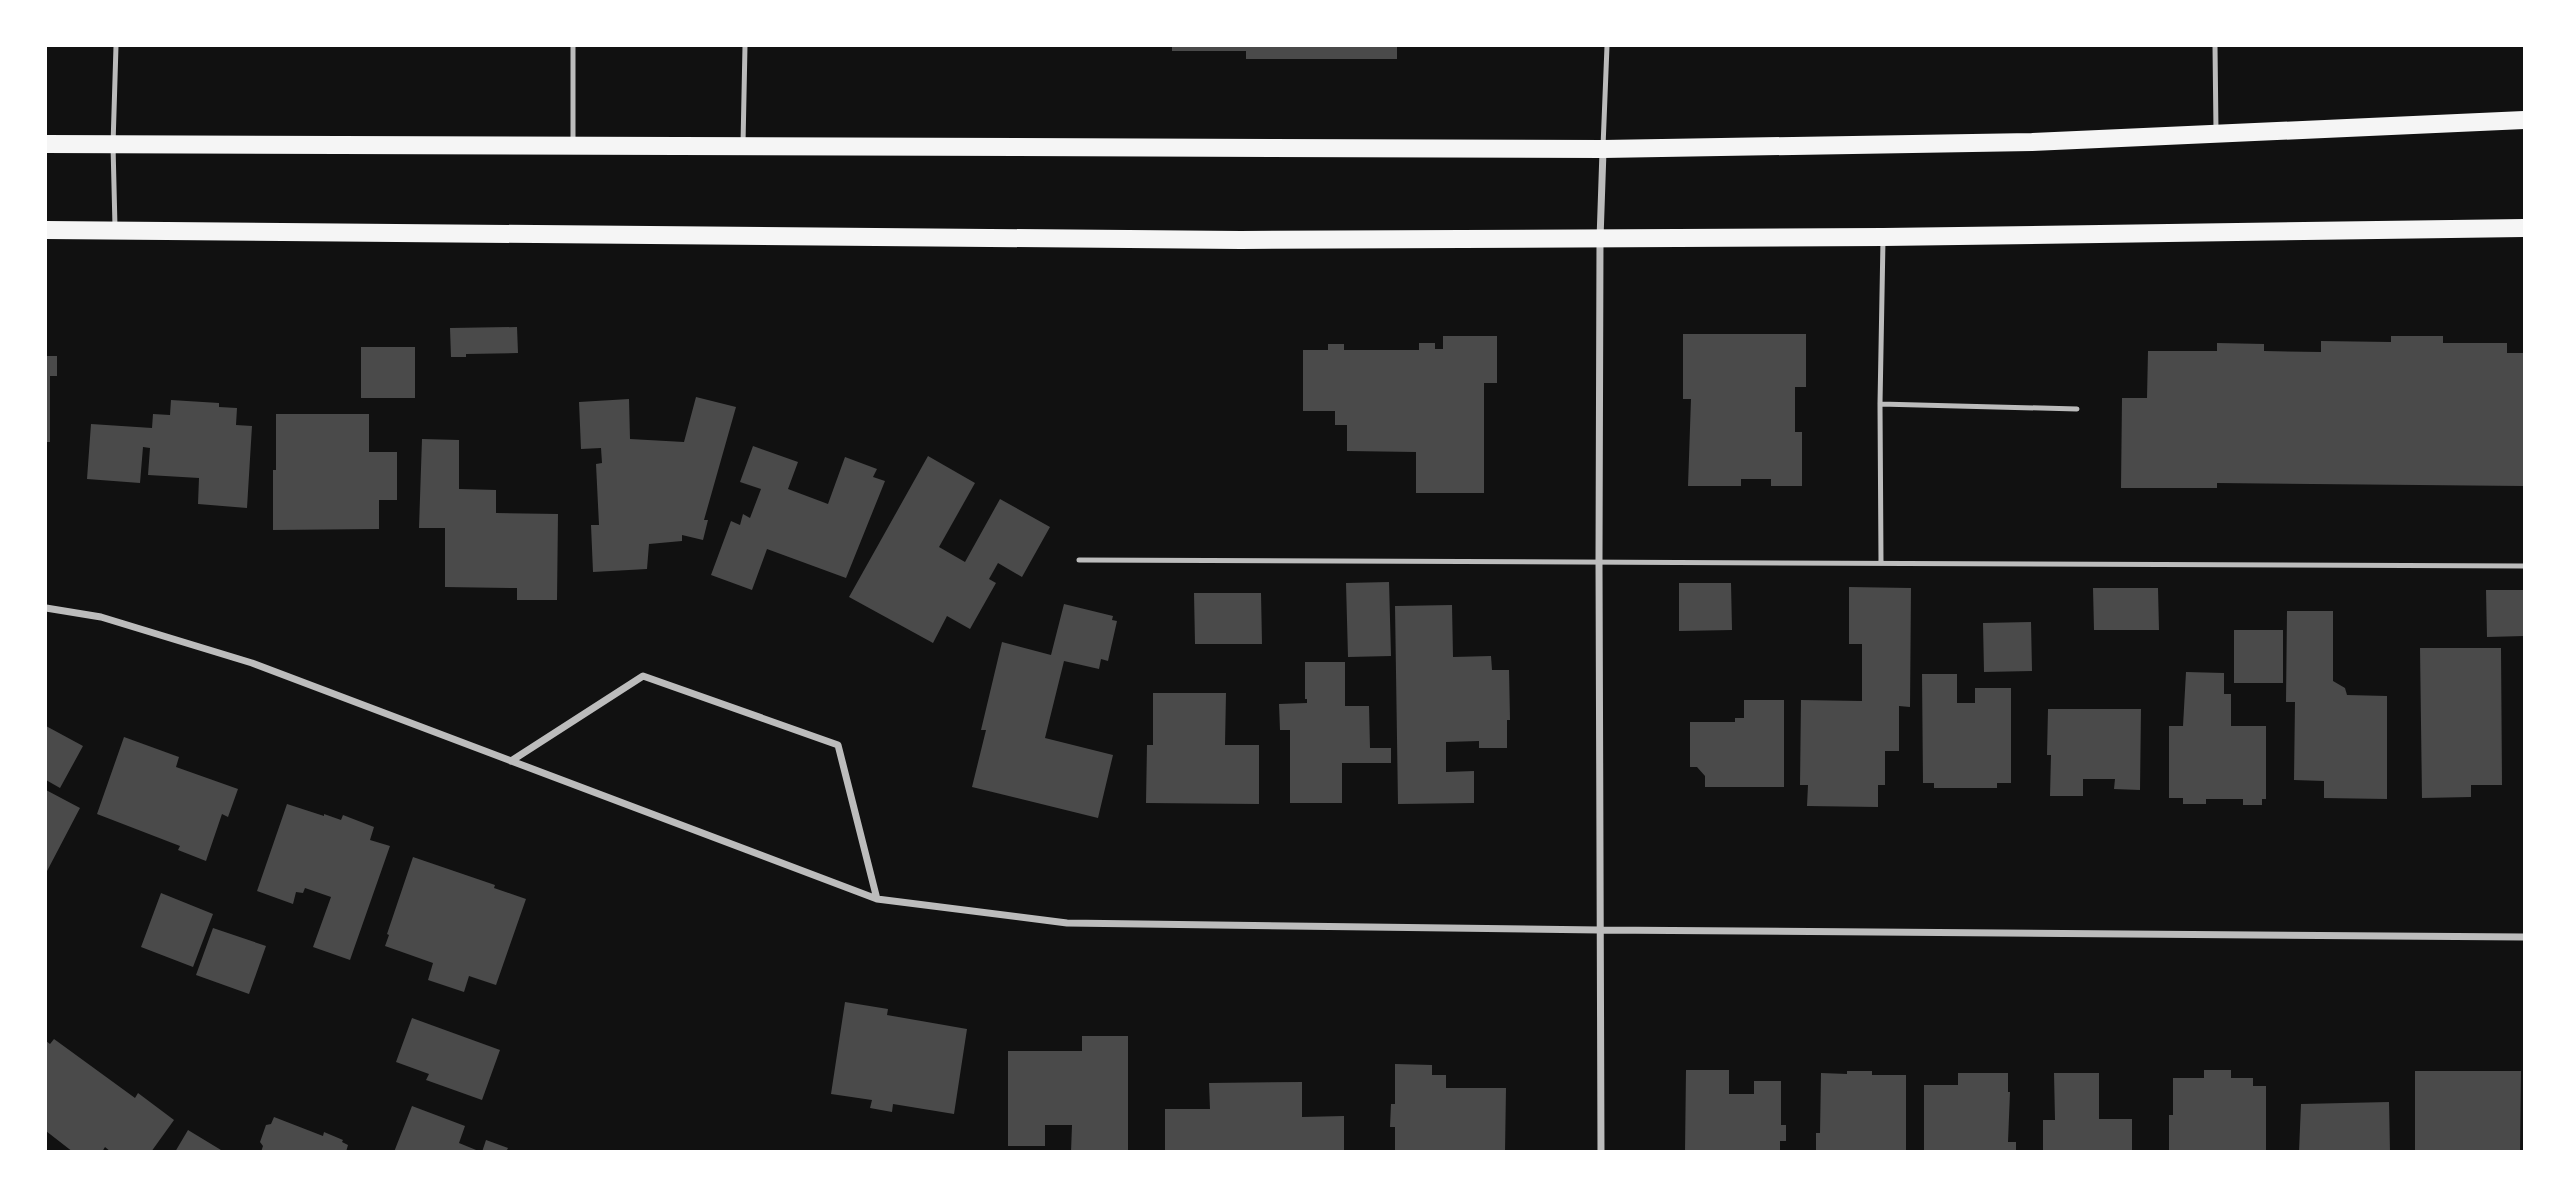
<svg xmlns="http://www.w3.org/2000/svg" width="2570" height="1197" viewBox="0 0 2570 1197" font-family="'Crimson Pro',serif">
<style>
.building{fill:#4a4a4a}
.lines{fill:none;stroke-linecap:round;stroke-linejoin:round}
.service{stroke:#bcbcbc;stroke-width:5}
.minor{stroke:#bcbcbc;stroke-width:7}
.primary{stroke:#f5f5f5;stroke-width:18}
</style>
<rect width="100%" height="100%" fill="#111"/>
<!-- building -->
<path class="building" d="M 1172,46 L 1397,46 L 1397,59 L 1246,59 L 1246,51 L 1172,51 Z
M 517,327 L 518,353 L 466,354 L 466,357 L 451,357 L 450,328 Z
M 1683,334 L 1806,334 L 1806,387 L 1795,387 L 1795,432 L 1802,432 L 1802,486 L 1771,486 L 1771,479 L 1741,479 L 1741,486 L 1688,486 L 1691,399 L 1683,399 Z
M 1443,336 L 1497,336 L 1497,383 L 1484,383 L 1484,493 L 1416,493 L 1416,452 L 1347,451 L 1347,425 L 1335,425 L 1335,411 L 1303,411 L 1303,350 L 1328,350 L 1328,344 L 1344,344 L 1344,350 L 1419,350 L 1419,343 L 1435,343 L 1435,349 L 1443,349 Z
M 2391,336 L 2443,336 L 2443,343 L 2507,343 L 2507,353 L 2524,353 L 2524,486 L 2217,483 L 2217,488 L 2121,488 L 2122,398 L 2147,398 L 2148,351 L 2217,351 L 2217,343 L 2264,344 L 2264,351 L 2321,352 L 2321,341 L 2391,342 Z
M 361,347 L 415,347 L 415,398 L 361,398 Z
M 46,356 L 57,356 L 57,376 L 50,376 L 50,442 L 46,442 Z
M 696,397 L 736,407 L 704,520 L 708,520 L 703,540 L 682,535 L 682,541 L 649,544 L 647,569 L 593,572 L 591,525 L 599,525 L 596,464 L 602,463 L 601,448 L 581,449 L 579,402 L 629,399 L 630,439 L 684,442 Z
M 171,400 L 219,403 L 219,407 L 237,408 L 236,425 L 252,426 L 247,508 L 198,504 L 199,478 L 148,475 L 150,448 L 143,447 L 140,483 L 87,479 L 91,424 L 152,428 L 153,414 L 170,415 Z
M 276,414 L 369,414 L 369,452 L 397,452 L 397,500 L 379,500 L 379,529 L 273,530 L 273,470 L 276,470 Z
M 422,439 L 459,440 L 459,489 L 496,490 L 496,513 L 558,514 L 557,600 L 517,600 L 517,588 L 445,587 L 445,528 L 419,528 Z
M 753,446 L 798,462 L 788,489 L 828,504 L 845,457 L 877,469 L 873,477 L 885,481 L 846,578 L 767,549 L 752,590 L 711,575 L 731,521 L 740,525 L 743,514 L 750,518 L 761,489 L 740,482 Z
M 928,456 L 975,483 L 939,547 L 965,562 L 1000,499 L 1050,527 L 1022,577 L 998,563 L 989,579 L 996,583 L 970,629 L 947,616 L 933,643 L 849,597 Z
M 1389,582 L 1391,656 L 1348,657 L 1346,583 Z
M 1679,583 L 1731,583 L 1732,630 L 1679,631 Z
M 1849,587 L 1911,588 L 1910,707 L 1899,706 L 1899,751 L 1885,751 L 1885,785 L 1878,785 L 1878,807 L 1807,806 L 1808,785 L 1800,785 L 1801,700 L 1862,701 L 1862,644 L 1849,644 Z
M 2093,588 L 2158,588 L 2159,630 L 2094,630 Z
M 2486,590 L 2524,590 L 2524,636 L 2487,637 Z
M 1194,593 L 1261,593 L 1262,644 L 1195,644 Z
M 1064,604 L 1113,616 L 1112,620 L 1117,621 L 1108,661 L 1101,659 L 1099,669 L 1064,661 L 1045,738 L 1113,755 L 1098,818 L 972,787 L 986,730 L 981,730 L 1002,642 L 1051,655 Z
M 1452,605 L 1453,657 L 1491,656 L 1492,670 L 1509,670 L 1510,720 L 1507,720 L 1507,748 L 1479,748 L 1479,741 L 1446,742 L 1446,772 L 1474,771 L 1474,803 L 1398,804 L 1395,606 Z
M 2287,611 L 2333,611 L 2333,681 L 2345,688 L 2347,695 L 2387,696 L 2387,799 L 2324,798 L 2324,781 L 2294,780 L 2295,702 L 2286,702 Z
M 2031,622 L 2032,671 L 1984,672 L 1983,623 Z
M 2234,630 L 2283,630 L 2283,683 L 2234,683 Z
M 2420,648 L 2501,648 L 2502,785 L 2471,785 L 2471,797 L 2422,798 Z
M 1305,662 L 1345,662 L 1345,706 L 1369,706 L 1370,748 L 1391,748 L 1391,763 L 1342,763 L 1342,803 L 1290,803 L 1290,730 L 1280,730 L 1279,704 L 1307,703 L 1307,699 L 1305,699 Z
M 2186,672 L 2224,673 L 2224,694 L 2231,694 L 2231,726 L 2266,726 L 2266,799 L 2262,799 L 2262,805 L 2243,805 L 2243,799 L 2206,799 L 2206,804 L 2183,804 L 2183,798 L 2169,798 L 2169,726 L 2183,726 Z
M 1922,674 L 1957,674 L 1957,703 L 1975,703 L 1975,688 L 2011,688 L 2011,783 L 1997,783 L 1997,788 L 1934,788 L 1934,783 L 1923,783 Z
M 1153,693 L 1226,693 L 1225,745 L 1259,745 L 1259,804 L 1146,803 L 1147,745 L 1153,745 Z
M 1744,700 L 1784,700 L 1784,787 L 1705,787 L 1705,776 L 1697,767 L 1690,767 L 1690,722 L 1735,722 L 1735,718 L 1744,718 Z
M 2048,709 L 2141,709 L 2140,790 L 2114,789 L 2115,779 L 2083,779 L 2083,796 L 2050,796 L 2051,755 L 2047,755 Z
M 46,726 L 83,746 L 60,788 L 46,780 Z
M 124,737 L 179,757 L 176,767 L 238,789 L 228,817 L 222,814 L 206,861 L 178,850 L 180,846 L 97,814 Z
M 46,790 L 80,808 L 46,873 Z
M 287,804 L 324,816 L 324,814 L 341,820 L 343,815 L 374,827 L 370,840 L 390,846 L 350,960 L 313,947 L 331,897 L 305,888 L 303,893 L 296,892 L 293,904 L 257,891 Z
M 413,857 L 495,885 L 494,888 L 526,899 L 496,985 L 469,976 L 464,992 L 428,980 L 433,963 L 385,946 L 389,935 L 387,934 Z
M 161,893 L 213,914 L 193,967 L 141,947 Z
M 213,928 L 266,946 L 249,994 L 196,975 Z
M 845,1002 L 888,1009 L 887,1015 L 967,1029 L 954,1114 L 893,1104 L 892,1112 L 870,1108 L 872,1100 L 831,1094 Z
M 412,1018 L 500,1050 L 482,1100 L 426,1080 L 429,1074 L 396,1062 Z
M 1082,1036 L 1128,1036 L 1128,1152 L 1071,1152 L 1072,1125 L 1045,1125 L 1045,1146 L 1008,1146 L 1008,1051 L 1082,1051 Z
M 54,1039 L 135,1098 L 138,1093 L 174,1120 L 151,1152 L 111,1152 L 105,1147 L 102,1152 L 73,1152 L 46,1131 L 46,1041 L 50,1044 Z
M 1395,1064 L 1432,1065 L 1432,1075 L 1446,1075 L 1446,1088 L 1506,1088 L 1505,1152 L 1395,1152 L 1395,1127 L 1390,1127 L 1391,1104 L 1395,1104 Z
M 1686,1070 L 1729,1070 L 1729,1094 L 1754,1094 L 1754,1081 L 1781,1081 L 1781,1125 L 1786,1125 L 1786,1141 L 1780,1141 L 1780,1152 L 1685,1152 Z
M 2204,1070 L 2231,1070 L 2231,1078 L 2253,1078 L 2253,1086 L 2266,1086 L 2266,1150 L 2169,1150 L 2169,1115 L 2173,1115 L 2173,1078 L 2204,1078 Z
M 1847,1071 L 1872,1071 L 1872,1075 L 1906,1075 L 1906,1152 L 1816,1152 L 1816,1133 L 1820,1133 L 1821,1073 L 1847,1074 Z
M 2415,1071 L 2521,1071 L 2520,1152 L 2415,1152 Z
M 1958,1073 L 2008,1073 L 2008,1092 L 2010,1092 L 2008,1142 L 2016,1142 L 2016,1152 L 1924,1152 L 1924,1085 L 1958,1085 Z
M 2054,1073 L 2099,1073 L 2099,1119 L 2132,1119 L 2132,1152 L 2043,1152 L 2043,1120 L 2055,1120 Z
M 1302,1082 L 1302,1117 L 1344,1116 L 1344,1152 L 1165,1152 L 1165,1109 L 1210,1109 L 1209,1083 Z
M 2389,1102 L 2390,1152 L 2299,1152 L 2301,1104 Z
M 412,1106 L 465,1126 L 459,1143 L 481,1152 L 394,1152 Z
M 274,1117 L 323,1136 L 324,1132 L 343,1140 L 342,1142 L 348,1145 L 346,1152 L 261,1152 L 263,1146 L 260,1142 L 266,1125 L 271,1124 Z
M 188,1130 L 221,1150 L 220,1152 L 175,1152 Z
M 486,1140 L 508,1148 L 506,1152 L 482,1152 Z"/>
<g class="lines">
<!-- service -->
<path class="service" d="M 573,46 L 573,144
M 2215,46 L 2216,131
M 743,144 L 745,46
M 1603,147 L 1607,46
M 115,227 L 113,145 L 116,46
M 1880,404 L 2077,409
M 1079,560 C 1561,560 2043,562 2524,566
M 1881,561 L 1880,404 L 1883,240"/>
<!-- minor -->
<path class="minor" d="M 46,608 L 101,617 L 252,663 L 877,899 L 1067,923 L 1599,930 L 2524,937
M 511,761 L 643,676 L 838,745 L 877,899
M 1601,1152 L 1599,562 L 1600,239 L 1603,151"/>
<!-- primary -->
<path class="primary" d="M 46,144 L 1603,149 L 2032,142 L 2524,120
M 46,230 L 1241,240 L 1883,237 L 2524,228"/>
</g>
<!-- border -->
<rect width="2570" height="1197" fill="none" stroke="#ffffff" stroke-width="94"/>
</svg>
